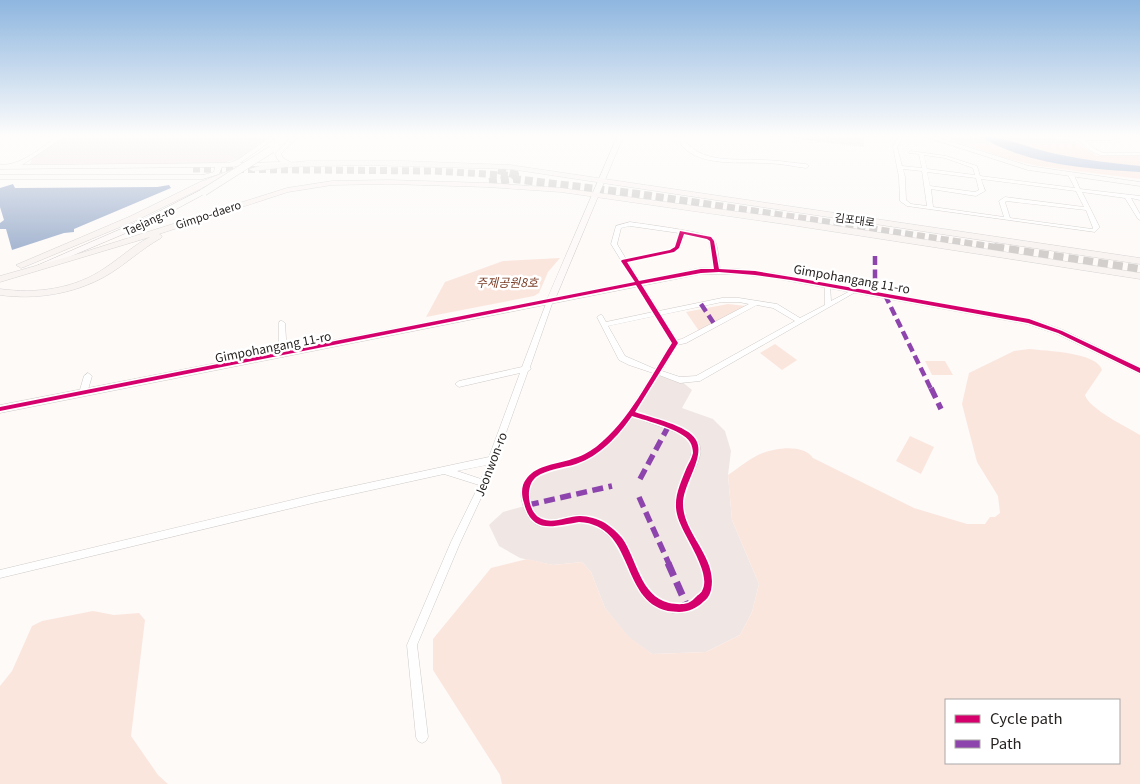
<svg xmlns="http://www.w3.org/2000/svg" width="1140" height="784" viewBox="0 0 1140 784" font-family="Georgia,'Noto Sans KR',serif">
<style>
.built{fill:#f0e7e5}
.green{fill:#fbe6de;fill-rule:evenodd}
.water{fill:#a8b8d2}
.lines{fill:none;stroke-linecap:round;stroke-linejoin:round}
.secondary-tunnel{stroke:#d2cfcd;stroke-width:7;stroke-dasharray:7 4;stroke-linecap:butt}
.primary-tunnel-far1{stroke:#d2cfcd;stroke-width:8;stroke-dasharray:8 4;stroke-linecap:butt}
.primary-tunnel{stroke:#d2cfcd;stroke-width:10;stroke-dasharray:10 5;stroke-linecap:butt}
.street-casing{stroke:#cfcbc9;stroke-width:1}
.secondary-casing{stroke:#cfcbc9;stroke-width:1}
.primary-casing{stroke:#d7d6d5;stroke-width:1}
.street{fill:#fffefe;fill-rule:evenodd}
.secondary{fill:#fcf9f8;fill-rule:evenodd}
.primary{fill:#f9f4f2;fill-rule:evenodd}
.secondary-bridge-casing{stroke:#cfcbc9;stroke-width:8;stroke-linecap:butt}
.secondary-bridge{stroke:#fcf9f8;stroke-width:7}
.quiet-far2{stroke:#8e44ad;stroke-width:4.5;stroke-dasharray:9 4.5;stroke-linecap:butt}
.quiet-far1{stroke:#8e44ad;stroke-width:5.5;stroke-dasharray:11 5.5;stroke-linecap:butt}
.quiet{stroke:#8e44ad;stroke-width:7;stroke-dasharray:14 7;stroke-linecap:butt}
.cycleway-casing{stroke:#fff;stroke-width:3}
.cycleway{fill:#d6006c;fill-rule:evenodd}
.labels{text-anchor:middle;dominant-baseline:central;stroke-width:5;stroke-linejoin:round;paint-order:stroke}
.far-street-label{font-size:11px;fill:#272321;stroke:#fff}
.street-label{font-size:12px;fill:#272321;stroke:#fff}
.park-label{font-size:12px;font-style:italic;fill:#7a3c25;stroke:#fff}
</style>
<rect width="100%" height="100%" fill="#fdfaf8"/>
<!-- built -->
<path class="built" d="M 63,137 L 269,137 L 240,158 L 223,163 L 30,164 L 32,158 Z
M 784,137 L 864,137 L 864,147 L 787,138 Z
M 656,372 L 680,380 L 692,390 L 682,408 L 713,419 L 725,431 L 731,451 L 728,475 L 732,520 L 759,584 L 752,612 L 740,635 L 706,652 L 652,654 L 629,638 L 605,608 L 591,572 L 582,562 L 553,565 L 520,558 L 499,546 L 489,525 L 503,512 L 528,505 L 531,478 L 580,460 L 609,439 Z"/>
<!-- green -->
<path class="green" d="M 943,137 L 1020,137 L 1076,142 L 1097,156 L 1140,156 L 1140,179 L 1038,166 L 1005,158 Z
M 560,258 L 548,272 L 539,293 L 534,296 L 426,317 L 445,282 L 503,261 Z
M 728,304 L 746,306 L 699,331 L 686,312 Z
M 775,344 L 797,360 L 782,370 L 760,353 Z
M 1029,349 C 1046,351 1097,352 1102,370 L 1085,395 C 1089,409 1127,427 1140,435 L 1140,784 L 502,784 L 500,775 L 433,670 L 433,639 L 491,568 L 527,559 L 553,565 L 582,562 L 591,572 L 605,608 L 629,637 L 652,654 L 706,652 L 740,635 L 752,612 L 759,584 L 732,520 L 728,475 C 738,468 748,460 758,455 C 773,448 803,443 813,458 L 914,508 L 967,524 L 985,524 L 990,517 L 995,517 L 1000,513 L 998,496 L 977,462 L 962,404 L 969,373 L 1014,351 ZM 946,700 L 1119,700 L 1119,763 L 946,763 Z
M 925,361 L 945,361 L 953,375 L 932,375 Z
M 910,436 L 934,447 L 921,474 L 896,461 Z
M 93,611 L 114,615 L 139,613 L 145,620 L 131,736 L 158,775 L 168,784 L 0,784 L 0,686 L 12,671 L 32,626 L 42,621 Z"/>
<!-- water -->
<path class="water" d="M 981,137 C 1008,137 1030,149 1056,154 C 1084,160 1112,163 1140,166 L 1140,172 C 1087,169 1028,165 981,137 Z
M 13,184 L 15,188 L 157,187 L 169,185 L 171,188 L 74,229 L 74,232 L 64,233 L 12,250 L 6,229 L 0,229 L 0,223 L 4,220 L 0,207 L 0,188 Z"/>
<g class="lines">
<!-- secondary-tunnel -->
<path class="secondary-tunnel" d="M 193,169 L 435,171 L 520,176"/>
<!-- primary-tunnel-far1 -->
<path class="primary-tunnel-far1" d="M 498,170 L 521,176
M 489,182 L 514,179 L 638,194 L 1003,249"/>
<!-- primary-tunnel -->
<path class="primary-tunnel" d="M 994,248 L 1140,270"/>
<defs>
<path id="street" d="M 677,137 L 682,137 C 701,165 734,158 763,160 C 778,160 792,163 806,164 L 809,166 L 806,168 C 792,166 777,163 763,163 C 739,162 701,166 683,147 C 681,144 679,140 677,137 Z
M 898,137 L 903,137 L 897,147 L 902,166 L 922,168 L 919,154 L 909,153 L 909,152 L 911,151 L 946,156 L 977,166 L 980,176 L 1075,188 L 1068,175 L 1071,173 L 1074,175 L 1080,189 L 1140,196 L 1140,200 L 1131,198 L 1140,214 L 1140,220 L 1138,219 L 1125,198 L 1082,192 L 1099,226 L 1099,228 L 1095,232 L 907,206 L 900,201 L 899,177 L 893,147 ZM 924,155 L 945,158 L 973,168 L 975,175 L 927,169 ZM 903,169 L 922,171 L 927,206 L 911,204 L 906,200 L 905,177 ZM 927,172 L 976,178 L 979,190 L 975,192 L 930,186 ZM 981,179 L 1076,191 L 1084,207 L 1005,197 L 999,201 L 1004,217 L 933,207 L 931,189 L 976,196 L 985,191 ZM 1006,201 L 1086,210 L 1093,228 L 1092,229 L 1010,218 L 1005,202 Z
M 1027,137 L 1122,137 L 1112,140 L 1084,140 L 1095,149 L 1103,153 L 1140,153 L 1140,155 L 1100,155 L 1091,151 L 1078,140 L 1029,138 Z
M 630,222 C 642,224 709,232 714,239 C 718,245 719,262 720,270 L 717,272 L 714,270 L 709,241 L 707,239 L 684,234 L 680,248 L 674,252 L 628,262 L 659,311 L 722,298 L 739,298 L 777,304 L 800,318 L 825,305 L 825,284 L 827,283 L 830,285 L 831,301 L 854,289 L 856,288 L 859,290 L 700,381 L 680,383 L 659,375 L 636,412 C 654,418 706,428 700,455 C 697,468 689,480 685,494 C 675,532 738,572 701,605 C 694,611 682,614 673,613 C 625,604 636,557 605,533 C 598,527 590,523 581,523 C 559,522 537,539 525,510 C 522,504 520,495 522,488 C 528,462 559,466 578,457 C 613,440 633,405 653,373 L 629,365 L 619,360 L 597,317 L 600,315 L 602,315 L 606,322 L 653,312 L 611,244 L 616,226 ZM 630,226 L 679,233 L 674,247 L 670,250 L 626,259 L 617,244 L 621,228 ZM 722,302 L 739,302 L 749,304 L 682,339 L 677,340 L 661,315 ZM 757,305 L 773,308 L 795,321 L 696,376 L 680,377 L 662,371 L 677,345 L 686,343 ZM 655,316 L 671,343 L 655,369 L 625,356 L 608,326 ZM 633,417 L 678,433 C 682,435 687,438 690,442 C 698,453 676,487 675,503 C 673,528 714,570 701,591 C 698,597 690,602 683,603 C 640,610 637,549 613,528 C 605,521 592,516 582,515 C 564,514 541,531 532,506 C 530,500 529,493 530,487 C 535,469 568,468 583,462 C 604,452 619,435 633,417 Z
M 550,299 L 553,301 L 530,367 L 531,369 L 528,371 L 488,483 L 460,543 L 417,645 L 428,737 L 426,741 L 422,743 L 418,741 L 416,737 L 407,645 L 451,542 L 479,485 L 444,474 L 317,502 L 0,578 L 0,570 L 317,494 L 489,457 L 520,373 L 459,387 L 455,384 L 459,381 L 522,367 L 547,301 ZM 487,465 L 481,479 L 457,471 Z
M 280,321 L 282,321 L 285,323 L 287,355 L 283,357 L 279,355 L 279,323 Z
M 88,373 L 92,376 L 87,393 L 83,396 L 79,393 L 84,376 Z"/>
<path id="secondary" d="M 56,137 L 64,137 L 22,165 L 229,163 L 239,159 L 270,137 L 277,137 L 240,163 L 281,162 L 278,160 L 275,154 L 291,137 L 298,137 L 281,154 L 283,158 L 292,163 L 292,165 L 222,167 L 219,174 L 203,179 L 0,179 L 0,175 L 203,175 L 214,172 L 215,167 L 0,169 L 0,165 C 22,165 39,149 56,137 Z
M 617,137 L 623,137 L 556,297 L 701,268 L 737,269 L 773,273 L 1032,319 L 1063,330 L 1140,367 L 1140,374 L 1057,334 L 1027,324 L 773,278 L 737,274 L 701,274 L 0,413 L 0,405 L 547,299 Z
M 926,137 L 936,137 L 1029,166 L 1140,182 L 1140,186 L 1028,170 Z
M 201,190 L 208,192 L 152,222 L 43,268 L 37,268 L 36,266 L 146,218 Z"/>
<path id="primary" d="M 308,161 L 404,161 L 510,165 L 1140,258 L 1140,264 L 510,169 L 362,165 L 286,167 L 253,171 L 249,169 L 264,165 Z
M 234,169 L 241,171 L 206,186 L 137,220 L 24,267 L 21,268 L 16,265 L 131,216 L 200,182 Z
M 389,180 L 487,183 L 561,188 L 791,219 L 1140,273 L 1140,279 L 791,225 L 561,192 L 487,187 L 389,184 L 332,185 L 288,192 L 159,234 L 162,236 L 161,238 C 141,249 124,266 104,277 C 73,294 35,300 0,295 L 0,289 C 36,294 75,289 105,268 C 120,258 134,245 150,237 L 0,282 L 0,276 L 81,253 L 287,188 L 332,181 Z"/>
</defs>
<!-- street casing -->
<use href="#street" class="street-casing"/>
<!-- secondary casing -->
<use href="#secondary" class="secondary-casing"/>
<!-- primary casing -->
<use href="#primary" class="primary-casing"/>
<!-- street -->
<use href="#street" class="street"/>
<!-- secondary -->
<use href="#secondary" class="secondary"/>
<!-- primary -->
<use href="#primary" class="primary"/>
<defs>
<path id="secondary-bridge" d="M 204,192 L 272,149"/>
</defs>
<!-- secondary-bridge casing -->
<use href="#secondary-bridge" class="secondary-bridge-casing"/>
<!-- secondary-bridge -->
<use href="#secondary-bridge" class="secondary-bridge"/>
<!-- quiet-far2 -->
<path class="quiet-far2" d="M 875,256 L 875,293
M 885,295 L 931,389
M 701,304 L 715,325"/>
<!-- quiet-far1 -->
<path class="quiet-far1" d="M 931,388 L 941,409
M 640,479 L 668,427
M 639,497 L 669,564
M 528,505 L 612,486"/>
<!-- quiet -->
<path class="quiet" d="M 668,563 L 687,606"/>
<defs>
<path id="cycleway" d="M 680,231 L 711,237 L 714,241 L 719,269 L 755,271 L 791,277 L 1029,319 L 1062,331 L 1140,368 L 1140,373 L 1058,333 L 1028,323 L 791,280 L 755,275 L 719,272 L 701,273 L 641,284 L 678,343 L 635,412 C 651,418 688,425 696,440 C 706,457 682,485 683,505 C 684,535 718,558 711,590 C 710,593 710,594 708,597 C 707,599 705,600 703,602 C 697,608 688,612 679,612 C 675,612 671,611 668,611 C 619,600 636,525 579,522 C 554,526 532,535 524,503 C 521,494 521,485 527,478 C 537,465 558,464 572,459 C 580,457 589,452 596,447 C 630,420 649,379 672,343 L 636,285 L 0,411 L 0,407 L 635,282 L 621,261 L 622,260 L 670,250 L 675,247 ZM 684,234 L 707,239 L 710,241 L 714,269 L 701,269 L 639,281 L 627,262 L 674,252 L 679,248 ZM 632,416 C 647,421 682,429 690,442 C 692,445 693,450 693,453 C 692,458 689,463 687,467 C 681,482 673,498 677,514 C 681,534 713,572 702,591 C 702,592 697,596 697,596 C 694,599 692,601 688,603 C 681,605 675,604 669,603 C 640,596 637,559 622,538 C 617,532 611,527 605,523 C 598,519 588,516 580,516 C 568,516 554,524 542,519 C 528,514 524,487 536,477 C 547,469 563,468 576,464 C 600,456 618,436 632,416 Z"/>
</defs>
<!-- cycleway casing -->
<use href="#cycleway" class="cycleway-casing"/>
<!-- cycleway -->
<use href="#cycleway" class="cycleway"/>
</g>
<!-- sky -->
<linearGradient id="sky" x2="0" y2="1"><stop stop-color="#8eb6df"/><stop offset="0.55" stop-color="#fefdfc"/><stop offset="1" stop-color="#fefdfc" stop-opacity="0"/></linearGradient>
<rect width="1140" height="247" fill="url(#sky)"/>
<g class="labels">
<!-- far-street labels -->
<g class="far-street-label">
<text transform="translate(208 214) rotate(-18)">Gimpo-daero</text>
<text transform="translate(855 219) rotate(8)">김포대로</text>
<text transform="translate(149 220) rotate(-25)">Taejang-ro</text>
</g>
<!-- street labels -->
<g class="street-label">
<text transform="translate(852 278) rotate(10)">Gimpohangang 11-ro</text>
<text transform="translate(273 346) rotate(-11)">Gimpohangang 11-ro</text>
<text transform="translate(490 464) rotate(-69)">Jeonwon-ro</text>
</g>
<!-- park labels -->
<g class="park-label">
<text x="507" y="281">주제공원8호</text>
</g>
</g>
<!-- legend -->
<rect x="945" y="699" width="175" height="65" fill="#ffffff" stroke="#a9a7a6"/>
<rect x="955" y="715" width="25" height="8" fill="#d6006c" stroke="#a9a7a6"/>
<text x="990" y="724" font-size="15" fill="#272321">Cycle path</text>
<rect x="955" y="740" width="25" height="8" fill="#8e44ad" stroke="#a9a7a6"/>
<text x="990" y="749" font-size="15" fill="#272321">Path</text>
</svg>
